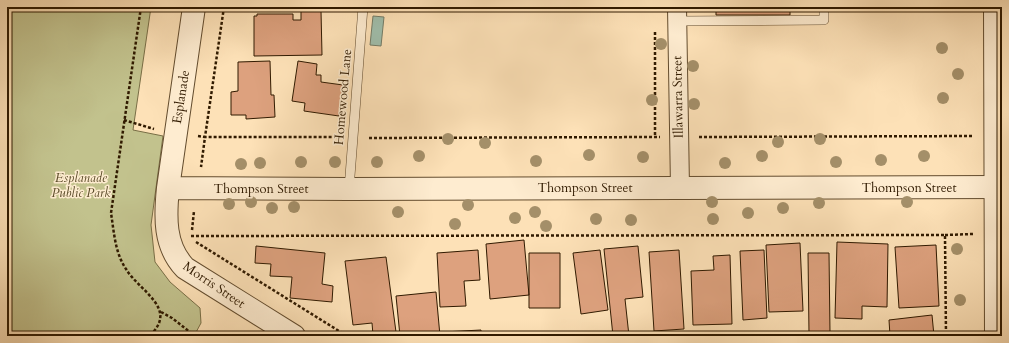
<svg xmlns="http://www.w3.org/2000/svg" width="1009" height="343" viewBox="0 0 1009 343" font-family="Cardo,serif">
<style>
.green{fill:#c2c28d;stroke:#796e46}
.water{fill:#9fbeac;stroke:#737c67}
.building{fill:#dda17e;stroke:#301a00}
.lines{fill:none;stroke-linecap:round;stroke-linejoin:round}
.service-casing{stroke:#634c2e;stroke-width:10}
.minor-casing{stroke:#634c2e;stroke-width:20}
.tertiary-casing{stroke:#634c2e;stroke-width:24}
.path{stroke:#301a00;stroke-width:2.5;stroke-dasharray:3 2;stroke-linecap:butt}
.service{stroke:#feecd0;stroke-width:9}
.minor{stroke:#feecd0;stroke-width:18}
.tertiary{stroke:#feecd0;stroke-width:22}
.tree{fill:#a48f69}
.labels{text-anchor:middle;dominant-baseline:central;stroke-width:3;stroke-linejoin:round;paint-order:stroke}
.street-label{font-size:13px;fill:#301a00;stroke:#feecd0}
.park-label{font-size:13px;font-style:italic;fill:#5c4c2a;stroke:#feecd0}
</style>
<rect width="100%" height="100%" fill="#fde1b7"/>
<filter id="stains"><feTurbulence type="fractalNoise" baseFrequency=".005" numOctaves="4"/><feColorMatrix values="0 0 0 0 .2 0 0 0 0 .09 0 0 0 0 .02 0 0 0 .5 -.17"/></filter>
<radialGradient id="worn" r=".72"><stop offset=".6" stop-color="#630" stop-opacity="0"/><stop offset="1" stop-color="#630" stop-opacity=".3"/></radialGradient>
<!-- green -->
<path class="green" d="M 7,7 L 151,7 L 133,130 L 163,136 L 151,225 L 155,262 L 170,282 L 200,308 L 201,323 L 194,336 L 7,336 Z"/>
<!-- water -->
<path class="water" d="M 373,16 L 384,17 L 381,46 L 370,45 Z"/>
<!-- building -->
<path class="building" d="M 716,7 L 790,7 L 790,15 L 716,15 Z
M 799,7 L 819,7 L 819,11 L 799,11 Z
M 301,11 L 321,11 L 322,55 L 254,56 L 254,16 L 257,16 L 257,14 L 293,14 L 293,20 L 301,20 Z
M 270,61 L 271,95 L 274,95 L 275,117 L 246,119 L 246,115 L 231,115 L 231,92 L 238,91 L 238,62 Z
M 298,61 L 317,64 L 316,75 L 321,75 L 321,82 L 343,85 L 339,116 L 304,111 L 305,103 L 292,101 Z
M 524,240 L 529,295 L 490,299 L 486,244 Z
M 837,242 L 888,244 L 887,307 L 862,306 L 862,319 L 835,318 Z
M 800,243 L 803,311 L 769,312 L 766,245 Z
M 936,245 L 939,306 L 899,308 L 895,247 Z
M 256,246 L 325,253 L 322,284 L 333,286 L 332,302 L 290,298 L 292,277 L 270,276 L 271,264 L 255,263 Z
M 638,246 L 643,297 L 625,299 L 629,336 L 613,336 L 604,249 Z
M 478,250 L 480,280 L 464,281 L 466,306 L 440,307 L 437,253 Z
M 600,250 L 608,310 L 581,314 L 573,253 Z
M 679,250 L 684,329 L 654,331 L 649,252 Z
M 764,250 L 767,318 L 743,320 L 740,251 Z
M 529,253 L 560,253 L 560,308 L 529,308 Z
M 808,253 L 829,253 L 830,333 L 809,334 Z
M 730,255 L 732,324 L 693,325 L 691,271 L 714,270 L 713,256 Z
M 386,257 L 396,332 L 373,335 L 372,323 L 353,325 L 345,261 Z
M 436,292 L 440,336 L 400,336 L 396,296 Z
M 932,315 L 934,336 L 890,336 L 889,320 Z
M 481,330 L 481,336 L 443,336 L 443,332 Z"/>
<g class="lines">
<defs>
<path id="service" d="M 677,21 L 824,20 L 824,7
M 349,189 L 363,7"/>
<path id="minor" d="M 677,7 L 680,188
M 993,7 L 994,336"/>
<path id="tertiary" d="M 194,7 L 168,188 C 165,217 164,246 185,268 L 294,336
M 168,188 L 349,189 L 1002,187"/>
</defs>
<!-- service casing -->
<use href="#service" class="service-casing"/>
<!-- minor casing -->
<use href="#minor" class="minor-casing"/>
<!-- tertiary casing -->
<use href="#tertiary" class="tertiary-casing"/>
<!-- path -->
<path class="path" d="M 141,7 L 111,213 C 114,232 115,253 126,269 C 139,291 180,309 149,336
M 224,7 L 205,137 L 338,137
M 655,32 L 655,137
M 124,120 L 154,129
M 198,136 L 205,137 L 201,167
M 699,137 L 974,136
M 369,138 L 660,137
M 192,230 L 194,211
M 945,235 L 973,234
M 191,236 L 945,235 L 946,336
M 196,242 L 347,336
M 161,312 L 172,318 L 195,336"/>
<!-- service -->
<use href="#service" class="service"/>
<!-- minor -->
<use href="#minor" class="minor"/>
<!-- tertiary -->
<use href="#tertiary" class="tertiary"/>
</g>
<!-- trees -->
<g class="tree">
<circle cx="661" cy="44" r="6"/>
<circle cx="942" cy="48" r="6"/>
<circle cx="693" cy="66" r="6"/>
<circle cx="958" cy="74" r="6"/>
<circle cx="943" cy="98" r="6"/>
<circle cx="652" cy="100" r="6"/>
<circle cx="694" cy="104" r="6"/>
<circle cx="448" cy="139" r="6"/>
<circle cx="820" cy="139" r="6"/>
<circle cx="778" cy="142" r="6"/>
<circle cx="485" cy="143" r="6"/>
<circle cx="589" cy="155" r="6"/>
<circle cx="419" cy="156" r="6"/>
<circle cx="762" cy="156" r="6"/>
<circle cx="924" cy="156" r="6"/>
<circle cx="643" cy="157" r="6"/>
<circle cx="881" cy="160" r="6"/>
<circle cx="536" cy="161" r="6"/>
<circle cx="301" cy="162" r="6"/>
<circle cx="335" cy="162" r="6"/>
<circle cx="377" cy="162" r="6"/>
<circle cx="836" cy="162" r="6"/>
<circle cx="260" cy="163" r="6"/>
<circle cx="725" cy="163" r="6"/>
<circle cx="241" cy="164" r="6"/>
<circle cx="251" cy="202" r="6"/>
<circle cx="712" cy="202" r="6"/>
<circle cx="907" cy="202" r="6"/>
<circle cx="819" cy="203" r="6"/>
<circle cx="229" cy="204" r="6"/>
<circle cx="468" cy="205" r="6"/>
<circle cx="294" cy="207" r="6"/>
<circle cx="272" cy="208" r="6"/>
<circle cx="783" cy="208" r="6"/>
<circle cx="398" cy="212" r="6"/>
<circle cx="535" cy="212" r="6"/>
<circle cx="748" cy="213" r="6"/>
<circle cx="515" cy="218" r="6"/>
<circle cx="596" cy="219" r="6"/>
<circle cx="713" cy="219" r="6"/>
<circle cx="631" cy="220" r="6"/>
<circle cx="455" cy="224" r="6"/>
<circle cx="546" cy="226" r="6"/>
<circle cx="957" cy="249" r="6"/>
<circle cx="960" cy="300" r="6"/>
</g>
<g class="labels">
<!-- street labels -->
<g class="street-label">
<text transform="translate(181 97) rotate(-81)">Esplanade</text>
<text transform="translate(343 97) rotate(-85)">Homewood Lane</text>
<text transform="translate(678 97) rotate(-91)">Illawarra Street</text>
<text x="585" y="188">Thompson Street</text>
<text x="909" y="188">Thompson Street</text>
<text x="261" y="189">Thompson Street</text>
<text transform="translate(214 285) rotate(34)">Morris Street</text>
</g>
<!-- park labels -->
<g class="park-label">
<text x="81" y="178">Esplanade<tspan x="81" dy="15">Public Park</tspan></text>
</g>
</g>
<!-- margin -->
<rect width="1009" height="343" fill="none" stroke="#fde1b7" stroke-width="24"/>
<rect x="8" y="8" width="993" height="327" fill="none" stroke="#301a00" stroke-width="2"/>
<rect x="12" y="12" width="985" height="319" fill="none" stroke="#301a00"/>
<rect width="100%" height="100%" filter="url(#stains)"/>
<rect width="100%" height="100%" fill="url(#worn)"/>
</svg>
